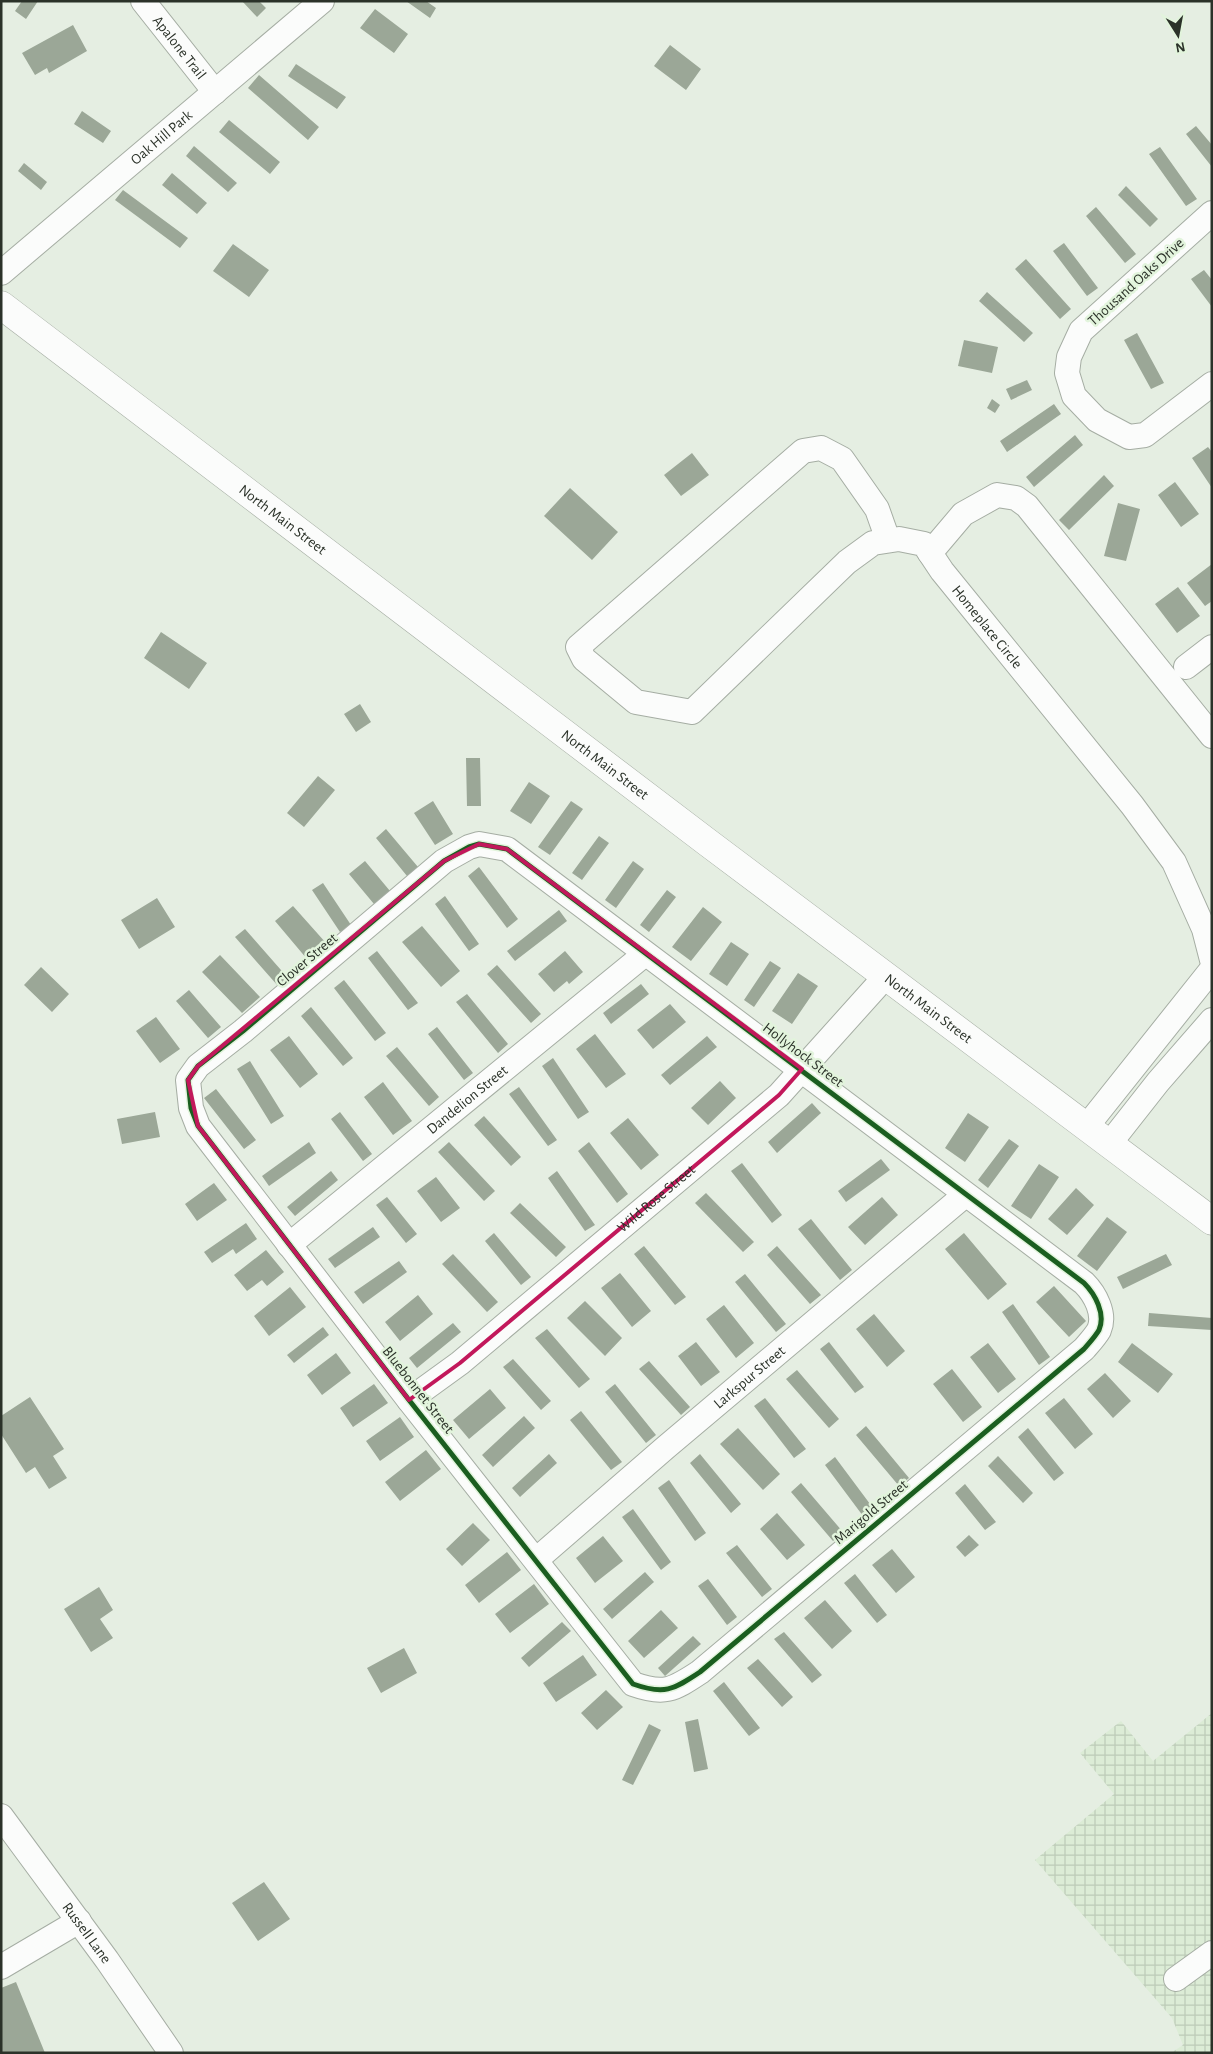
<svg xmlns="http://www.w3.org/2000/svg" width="1213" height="2054" viewBox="0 0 1213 2054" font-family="'Alegreya Sans',sans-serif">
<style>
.industrial{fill:url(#industrial-grid)}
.building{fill:#9ba797}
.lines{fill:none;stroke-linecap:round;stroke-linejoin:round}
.minor-casing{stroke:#a5ada3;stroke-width:26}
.major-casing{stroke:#a5ada3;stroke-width:29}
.minor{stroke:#fbfcfb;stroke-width:24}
.major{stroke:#fbfcfb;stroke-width:28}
.cycleway-casing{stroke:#e2f4dc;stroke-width:8}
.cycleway{stroke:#1b5e20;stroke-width:5}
.marked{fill:none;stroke:#c2185b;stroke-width:4;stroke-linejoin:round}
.labels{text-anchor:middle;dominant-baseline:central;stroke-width:5;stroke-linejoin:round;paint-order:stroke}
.street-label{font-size:15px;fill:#2b3229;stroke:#e2f4dc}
</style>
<defs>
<pattern id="industrial-grid" width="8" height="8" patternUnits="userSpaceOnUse" patternTransform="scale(1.25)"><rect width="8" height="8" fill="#dcecd6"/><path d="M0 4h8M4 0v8" fill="none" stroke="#bdcbb8"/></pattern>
</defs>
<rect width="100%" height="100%" fill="#e5eee2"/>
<!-- industrial -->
<path class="industrial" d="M 1212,1713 L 1212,2053 L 1171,2053 L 1183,2045 L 1172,2018 L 1035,1860 L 1114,1794 L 1080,1753 L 1121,1721 L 1153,1761 Z"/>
<!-- building -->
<path class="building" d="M 22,1 L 38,1 L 26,19 L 15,11 Z
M 242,1 L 259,1 L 266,8 L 257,17 Z
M 406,1 L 426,1 L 436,8 L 430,18 Z
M 375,9 L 408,34 L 394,53 L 360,28 Z
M 73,25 L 87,51 L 49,73 L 47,68 L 35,75 L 22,53 Z
M 670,45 L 701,69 L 686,90 L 654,66 Z
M 296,64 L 346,97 L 337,109 L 288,76 Z
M 259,75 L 319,127 L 308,140 L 248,88 Z
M 82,111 L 111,131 L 103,143 L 74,124 Z
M 229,120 L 280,162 L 270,174 L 219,132 Z
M 1196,126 L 1212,145 L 1212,167 L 1186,134 Z
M 194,146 L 237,183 L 228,192 L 186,156 Z
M 1160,147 L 1197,199 L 1186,206 L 1149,154 Z
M 24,163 L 47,182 L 41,190 L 18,171 Z
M 172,173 L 207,203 L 197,214 L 162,185 Z
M 1126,186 L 1158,219 L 1150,227 L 1118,195 Z
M 123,190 L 188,238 L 180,248 L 115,200 Z
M 1096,207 L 1136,254 L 1125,263 L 1086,216 Z
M 1064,243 L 1098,288 L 1087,296 L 1053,251 Z
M 233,244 L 269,270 L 249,297 L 213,271 Z
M 1026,259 L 1071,309 L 1060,319 L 1015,269 Z
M 1204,270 L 1212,280 L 1212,307 L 1191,279 Z
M 987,292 L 1033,333 L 1024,342 L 979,301 Z
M 1137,333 L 1164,383 L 1151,389 L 1124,340 Z
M 964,340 L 998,347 L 992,373 L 958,366 Z
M 1027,380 L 1032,390 L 1011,400 L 1006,389 Z
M 992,399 L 1000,405 L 995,413 L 987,408 Z
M 1054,404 L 1061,414 L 1007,452 L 1000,441 Z
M 1075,435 L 1083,445 L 1034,487 L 1026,477 Z
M 1208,447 L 1212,452 L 1212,488 L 1192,458 Z
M 692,453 L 709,475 L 681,496 L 664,475 Z
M 1104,475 L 1114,486 L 1069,530 L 1059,520 Z
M 1175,482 L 1199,514 L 1181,527 L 1158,495 Z
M 570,488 L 618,532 L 592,560 L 544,516 Z
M 1118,503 L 1140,509 L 1126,561 L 1104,556 Z
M 1212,564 L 1212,601 L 1205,606 L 1187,583 Z
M 1178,587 L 1200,616 L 1177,633 L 1155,604 Z
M 161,632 L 207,663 L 189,689 L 144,658 Z
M 360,704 L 371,722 L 356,732 L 344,714 Z
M 466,758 L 480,758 L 481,806 L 467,806 Z
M 318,776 L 335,790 L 304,827 L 287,813 Z
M 529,782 L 550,796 L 531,824 L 510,811 Z
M 433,801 L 453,834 L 435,845 L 414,813 Z
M 571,801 L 583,809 L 550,855 L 538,847 Z
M 386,829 L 418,867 L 407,876 L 376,838 Z
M 599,836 L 609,843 L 582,880 L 572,873 Z
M 365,861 L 390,891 L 374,904 L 349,874 Z
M 633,861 L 644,869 L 616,908 L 605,900 Z
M 479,867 L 518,919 L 507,928 L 468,876 Z
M 323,883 L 351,925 L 340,932 L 312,890 Z
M 667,890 L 676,897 L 649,932 L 640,925 Z
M 445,896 L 479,944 L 469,951 L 435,904 Z
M 157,898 L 175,927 L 139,949 L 121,920 Z
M 293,906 L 326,943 L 307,959 L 275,921 Z
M 703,907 L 722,922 L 691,961 L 672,947 Z
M 559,910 L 567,921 L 515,961 L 507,951 Z
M 422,926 L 460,971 L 441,987 L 402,942 Z
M 245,929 L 288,978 L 278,986 L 235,937 Z
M 731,942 L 749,954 L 727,986 L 709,974 Z
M 377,951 L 418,1003 L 408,1010 L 368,958 Z
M 565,951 L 583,972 L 569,984 L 567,981 L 554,992 L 538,974 Z
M 220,955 L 260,997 L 242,1013 L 202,972 Z
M 770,961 L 781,968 L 754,1007 L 744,1000 Z
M 497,965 L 541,1014 L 531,1023 L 487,974 Z
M 41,967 L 69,994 L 52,1012 L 24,985 Z
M 798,973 L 818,986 L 792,1024 L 772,1011 Z
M 344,980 L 386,1033 L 375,1041 L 334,988 Z
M 641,984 L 649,994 L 611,1024 L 603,1013 Z
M 189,990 L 221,1027 L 208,1038 L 176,1001 Z
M 467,994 L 508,1044 L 498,1053 L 456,1002 Z
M 670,1004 L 686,1022 L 653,1049 L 637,1030 Z
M 311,1007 L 353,1058 L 343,1066 L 301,1016 Z
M 156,1017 L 180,1049 L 160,1063 L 136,1031 Z
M 437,1027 L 473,1073 L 464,1080 L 428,1034 Z
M 595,1034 L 626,1074 L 606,1088 L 576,1049 Z
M 289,1036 L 318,1074 L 300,1088 L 270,1050 Z
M 707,1036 L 717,1047 L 670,1085 L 661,1075 Z
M 397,1047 L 439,1097 L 429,1106 L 386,1056 Z
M 553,1058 L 589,1112 L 578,1119 L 542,1066 Z
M 250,1061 L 284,1116 L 271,1124 L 237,1069 Z
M 720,1081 L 736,1098 L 708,1125 L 691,1108 Z
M 383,1082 L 412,1121 L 393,1135 L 364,1097 Z
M 519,1087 L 557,1140 L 548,1146 L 509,1094 Z
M 216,1089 L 256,1140 L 244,1149 L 204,1098 Z
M 812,1103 L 821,1113 L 777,1153 L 768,1142 Z
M 155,1112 L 160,1137 L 122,1144 L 117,1119 Z
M 340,1112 L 372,1154 L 363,1161 L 331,1119 Z
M 968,1113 L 989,1127 L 965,1162 L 945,1148 Z
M 484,1116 L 521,1157 L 511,1166 L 474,1125 Z
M 628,1118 L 659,1155 L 641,1170 L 610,1133 Z
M 1009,1139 L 1019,1146 L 988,1188 L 978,1180 Z
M 309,1142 L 316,1153 L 269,1186 L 262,1176 Z
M 449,1142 L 495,1191 L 484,1201 L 438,1152 Z
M 589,1142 L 628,1194 L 617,1203 L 578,1151 Z
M 881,1159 L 890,1170 L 846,1202 L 838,1191 Z
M 742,1163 L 782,1215 L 772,1223 L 731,1171 Z
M 1039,1164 L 1059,1177 L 1031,1219 L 1011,1206 Z
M 331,1171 L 338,1180 L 295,1216 L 287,1207 Z
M 557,1171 L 595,1225 L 585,1231 L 548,1178 Z
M 436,1177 L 460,1208 L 441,1222 L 417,1191 Z
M 214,1183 L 227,1200 L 197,1221 L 185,1204 Z
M 1076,1188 L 1094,1205 L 1067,1235 L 1048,1219 Z
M 706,1193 L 754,1242 L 743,1252 L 695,1203 Z
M 387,1197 L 417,1234 L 406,1243 L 376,1205 Z
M 882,1197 L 898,1215 L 865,1245 L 848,1227 Z
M 520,1203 L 566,1247 L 556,1257 L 510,1213 Z
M 1107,1217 L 1127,1232 L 1097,1271 L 1077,1256 Z
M 811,1219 L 852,1270 L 840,1280 L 798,1229 Z
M 246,1223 L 257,1239 L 236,1254 L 233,1249 L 212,1263 L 204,1252 Z
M 373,1227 L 380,1237 L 335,1268 L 328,1259 Z
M 494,1233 L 531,1277 L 521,1285 L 485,1241 Z
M 964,1233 L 1007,1284 L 988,1300 L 945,1249 Z
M 644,1246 L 686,1297 L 675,1305 L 634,1254 Z
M 777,1246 L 821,1295 L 810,1304 L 767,1255 Z
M 266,1250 L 284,1272 L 267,1286 L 262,1280 L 247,1291 L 234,1275 Z
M 453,1254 L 498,1302 L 487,1312 L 442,1264 Z
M 1166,1254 L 1172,1265 L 1123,1289 L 1117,1277 Z
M 399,1261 L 407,1272 L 363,1304 L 354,1292 Z
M 620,1273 L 651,1311 L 632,1327 L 601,1288 Z
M 745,1274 L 786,1324 L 776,1332 L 735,1282 Z
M 1054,1286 L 1086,1321 L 1069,1337 L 1036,1302 Z
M 290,1287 L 306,1307 L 269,1336 L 254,1316 Z
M 418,1295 L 433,1314 L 400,1341 L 385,1322 Z
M 585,1301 L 622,1338 L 605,1356 L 567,1318 Z
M 1013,1304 L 1050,1357 L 1039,1365 L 1002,1312 Z
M 724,1305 L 754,1343 L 736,1358 L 706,1319 Z
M 1149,1313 L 1212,1318 L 1212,1330 L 1148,1326 Z
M 874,1314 L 905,1351 L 887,1367 L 856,1329 Z
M 453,1323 L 461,1332 L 417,1368 L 409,1358 Z
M 323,1327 L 329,1335 L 294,1363 L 287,1355 Z
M 547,1329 L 590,1379 L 579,1388 L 535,1338 Z
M 696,1342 L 720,1372 L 701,1386 L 678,1356 Z
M 829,1342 L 864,1387 L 855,1393 L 820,1349 Z
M 988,1343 L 1016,1379 L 998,1393 L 970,1357 Z
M 1132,1343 L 1173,1374 L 1158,1393 L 1118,1362 Z
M 336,1353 L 351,1373 L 322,1395 L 307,1375 Z
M 513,1359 L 551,1401 L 541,1410 L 503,1367 Z
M 649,1361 L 690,1407 L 681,1415 L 639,1369 Z
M 952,1369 L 982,1407 L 963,1422 L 933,1384 Z
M 797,1370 L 839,1419 L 829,1428 L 786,1379 Z
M 1105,1373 L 1131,1401 L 1113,1418 L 1087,1389 Z
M 374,1384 L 388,1403 L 353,1427 L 340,1408 Z
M 615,1384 L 656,1435 L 646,1443 L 605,1392 Z
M 490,1389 L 506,1408 L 469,1439 L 453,1420 Z
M 30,1397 L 64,1449 L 53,1456 L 67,1478 L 49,1489 L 35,1467 L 26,1473 L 1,1434 L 1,1416 Z
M 765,1398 L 806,1449 L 794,1458 L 754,1406 Z
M 1064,1398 L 1093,1434 L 1075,1449 L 1045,1413 Z
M 581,1411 L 622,1462 L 611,1470 L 570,1420 Z
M 524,1416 L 535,1428 L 493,1467 L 482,1455 Z
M 400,1417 L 414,1437 L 380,1461 L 366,1441 Z
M 866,1426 L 909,1478 L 899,1486 L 856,1435 Z
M 738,1428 L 780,1474 L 763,1490 L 720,1444 Z
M 1028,1428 L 1064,1473 L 1054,1481 L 1018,1437 Z
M 426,1450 L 441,1469 L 400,1501 L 385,1482 Z
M 549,1454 L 557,1463 L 520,1497 L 512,1488 Z
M 700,1454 L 741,1504 L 731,1513 L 690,1463 Z
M 998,1456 L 1033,1493 L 1023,1503 L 988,1466 Z
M 835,1457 L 873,1508 L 863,1516 L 825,1465 Z
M 669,1480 L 706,1533 L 695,1541 L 658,1488 Z
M 801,1483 L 843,1532 L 833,1541 L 791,1492 Z
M 965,1484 L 996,1522 L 985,1530 L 955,1493 Z
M 633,1509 L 671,1562 L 661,1570 L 622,1517 Z
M 777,1513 L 805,1545 L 787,1560 L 760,1529 Z
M 473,1523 L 490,1540 L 462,1566 L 446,1549 Z
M 969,1535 L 979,1545 L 965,1557 L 956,1547 Z
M 603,1536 L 623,1561 L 595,1583 L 576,1558 Z
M 737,1545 L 772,1589 L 762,1597 L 726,1553 Z
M 892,1549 L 915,1577 L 896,1593 L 872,1565 Z
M 507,1552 L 521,1570 L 479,1603 L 465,1585 Z
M 645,1572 L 654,1582 L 612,1619 L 603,1609 Z
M 855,1574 L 887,1615 L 877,1623 L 844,1583 Z
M 708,1579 L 737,1617 L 727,1625 L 698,1586 Z
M 534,1584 L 549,1604 L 510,1633 L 495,1614 Z
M 99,1587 L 113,1610 L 100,1619 L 113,1638 L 91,1652 L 64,1609 Z
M 825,1600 L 852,1631 L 832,1649 L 804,1618 Z
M 661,1610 L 678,1628 L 644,1658 L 628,1641 Z
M 562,1622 L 571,1631 L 529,1667 L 521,1658 Z
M 784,1632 L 822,1675 L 812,1683 L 774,1639 Z
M 693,1636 L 701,1644 L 665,1676 L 658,1668 Z
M 404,1648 L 417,1673 L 381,1693 L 367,1668 Z
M 583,1655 L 597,1675 L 556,1702 L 543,1683 Z
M 758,1659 L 793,1697 L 782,1707 L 747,1668 Z
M 724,1682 L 760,1728 L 749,1736 L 713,1691 Z
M 606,1690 L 623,1707 L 597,1730 L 581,1713 Z
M 698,1719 L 708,1769 L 694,1772 L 685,1722 Z
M 649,1724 L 661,1730 L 633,1785 L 622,1780 Z
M 264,1882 L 290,1919 L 258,1941 L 232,1903 Z
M 16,1982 L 45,2053 L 1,2053 L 1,1988 Z"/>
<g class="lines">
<defs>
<g id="minor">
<path id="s1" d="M 143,1 L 215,92"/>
<path d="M 1212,213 L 1081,331 L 1069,357 L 1067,373 L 1074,396 L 1097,420 L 1129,437 L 1145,435 L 1212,384"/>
<path id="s2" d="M 1,273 L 322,1"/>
<path id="s3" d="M 888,540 L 877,509 L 842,459 L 821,448 L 803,451 L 578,647 L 584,659 L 636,702 L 692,712 L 847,562 L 873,543 L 899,539 L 924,544 L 942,571 L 1132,805 L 1174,862 L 1204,929 L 1212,960"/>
<path d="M 930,553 L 963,514 L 997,495 L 1016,498 L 1027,506 L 1212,736"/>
<path d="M 1186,667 L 1212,647"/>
<path d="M 479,844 L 507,849 L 1084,1283 C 1095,1294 1106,1314 1099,1330 C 1095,1337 1089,1343 1084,1349 L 700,1672 C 673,1690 664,1695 633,1684 L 409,1400 L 198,1126 L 191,1108 L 188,1080 L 198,1066 L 243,1031 L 444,861 L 469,847 Z"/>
<path d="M 1087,1126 L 1212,969"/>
<path d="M 1110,1143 L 1158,1082 L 1212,1020"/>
<path id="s4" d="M 289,1245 L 645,954"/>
<path id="s5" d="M 409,1400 L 460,1363 L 779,1095 L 885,977"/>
<path id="s6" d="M 536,1560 L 665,1448 L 965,1195"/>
<path id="s7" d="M 1,1816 L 107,1960 L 171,2053"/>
<path d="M 1,1967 L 79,1921"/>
<path d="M 1176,1979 L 1212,1953"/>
</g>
<g id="major">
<path id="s8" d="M 1,305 L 707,842 L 1212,1221"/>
</g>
</defs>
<!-- minor casing -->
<use href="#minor" class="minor-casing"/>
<!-- major casing -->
<use href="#major" class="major-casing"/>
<!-- minor -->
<use href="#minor" class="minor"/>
<!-- major -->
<use href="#major" class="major"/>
<defs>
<path id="cycleway" d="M 479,844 L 507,849 L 1084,1283 C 1095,1294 1106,1314 1099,1330 C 1095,1337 1089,1343 1084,1349 L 700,1672 C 673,1690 664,1695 633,1684 L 409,1400 L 198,1126 L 191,1108 L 188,1080 L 198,1066 L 243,1031 L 444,861 L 469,847 Z"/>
</defs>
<!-- cycleway casing -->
<use href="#cycleway" class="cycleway-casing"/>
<!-- cycleway -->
<use href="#cycleway" class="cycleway"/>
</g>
<!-- marked area -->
<path class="marked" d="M 479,844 L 507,849 L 802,1069 L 779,1095 L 460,1363 L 409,1400 L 198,1126 L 188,1080 L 198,1066 L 444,861 Z"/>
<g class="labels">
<!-- street labels -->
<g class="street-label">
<text stroke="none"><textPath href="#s1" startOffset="59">Apalone Trail</textPath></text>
<text stroke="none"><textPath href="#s2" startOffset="210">Oak Hill Park</textPath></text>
<text transform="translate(1136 282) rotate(-42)">Thousand Oaks Drive</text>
<text stroke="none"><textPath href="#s8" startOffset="354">North Main Street</textPath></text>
<text stroke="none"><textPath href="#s3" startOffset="976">Homeplace Circle</textPath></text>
<text stroke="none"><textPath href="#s8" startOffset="759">North Main Street</textPath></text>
<text transform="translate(307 960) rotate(-40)">Clover Street</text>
<text stroke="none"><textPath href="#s8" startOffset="1164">North Main Street</textPath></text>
<text transform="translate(803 1055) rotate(37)">Hollyhock Street</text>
<text stroke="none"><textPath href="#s4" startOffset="230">Dandelion Street</textPath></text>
<text stroke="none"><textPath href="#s5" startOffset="319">Wild Rose Street</textPath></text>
<text stroke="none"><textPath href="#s6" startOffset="281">Larkspur Street</textPath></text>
<text transform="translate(418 1390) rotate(52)">Bluebonnet Street</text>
<text transform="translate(871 1512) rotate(-40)">Marigold Street</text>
<text stroke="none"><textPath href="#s7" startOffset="145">Russell Lane</textPath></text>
</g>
</g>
<!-- border -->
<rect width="1213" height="2054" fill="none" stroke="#2b3229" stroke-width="5"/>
<!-- north arrow -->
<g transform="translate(1178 35) rotate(169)" stroke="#e2f4dc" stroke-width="4" paint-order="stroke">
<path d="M0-4L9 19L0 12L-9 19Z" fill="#2b3229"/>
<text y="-8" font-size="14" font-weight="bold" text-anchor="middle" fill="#2b3229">N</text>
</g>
</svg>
